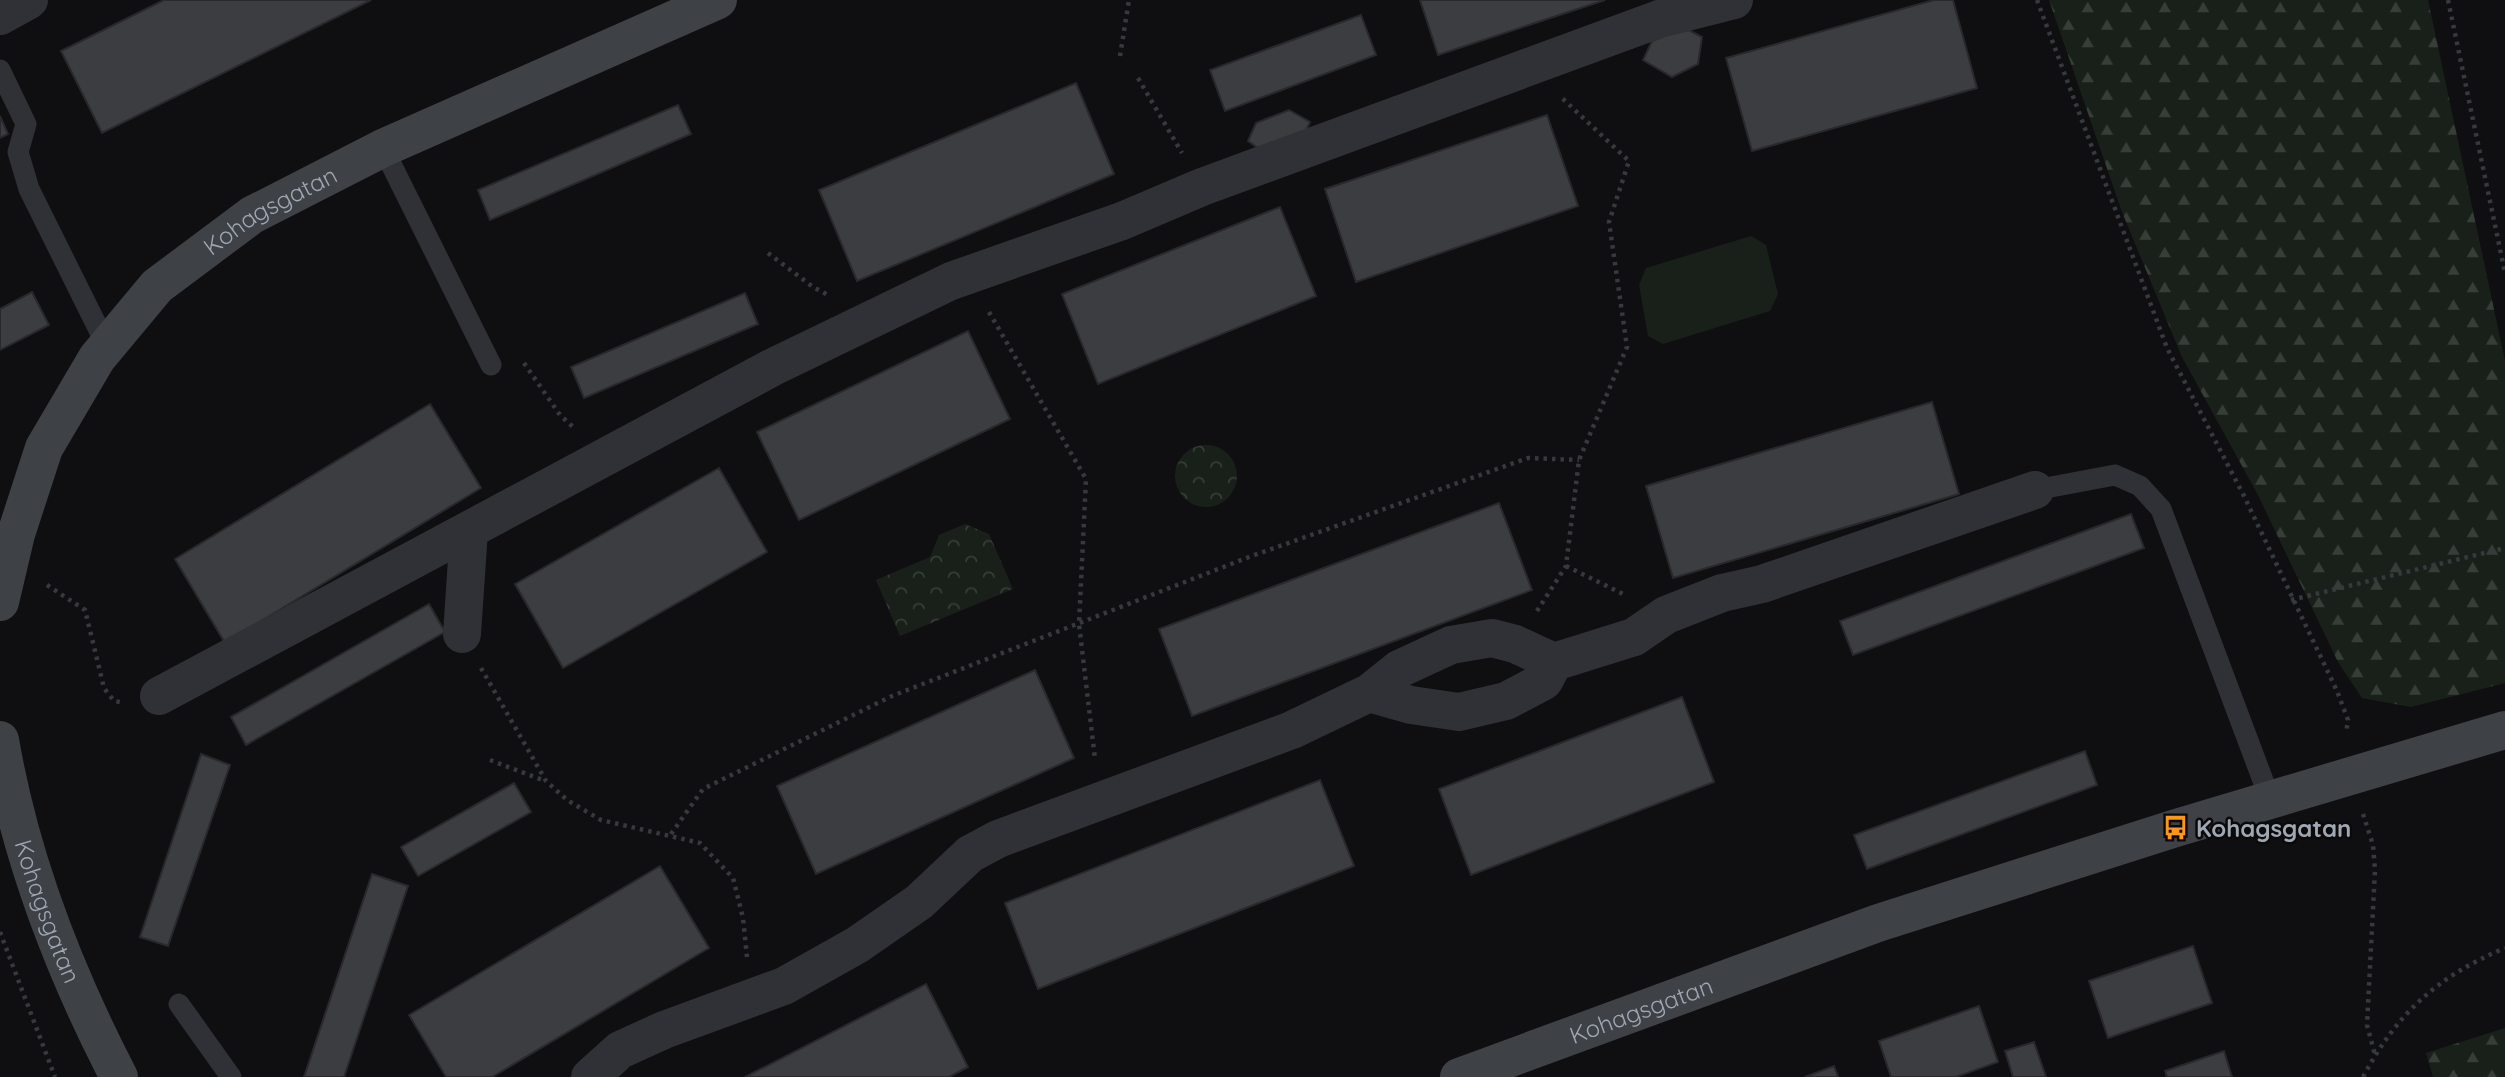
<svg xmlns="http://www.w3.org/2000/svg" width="2505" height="1077" viewBox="0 0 2505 1077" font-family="Quicksand,sans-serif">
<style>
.forest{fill:url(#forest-firs)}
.park{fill:url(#park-crowns)}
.pitch{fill:#192019}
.building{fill:#3b3d41;stroke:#29292d;stroke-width:2}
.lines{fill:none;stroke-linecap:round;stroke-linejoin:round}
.path{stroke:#36393d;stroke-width:4.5;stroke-dasharray:3.5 5;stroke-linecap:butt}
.lane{stroke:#303136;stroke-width:21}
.street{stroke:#303136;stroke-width:38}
.secondary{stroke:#3e4146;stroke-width:38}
.labels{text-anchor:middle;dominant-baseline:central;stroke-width:5;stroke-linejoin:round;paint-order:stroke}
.street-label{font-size:24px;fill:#9fa7b3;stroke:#0a0a0b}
.poi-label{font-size:24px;font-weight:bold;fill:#9fa7b3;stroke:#0a0a0b;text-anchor:start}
</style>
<defs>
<pattern id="forest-firs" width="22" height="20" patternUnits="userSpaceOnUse" patternTransform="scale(1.75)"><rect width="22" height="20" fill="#192019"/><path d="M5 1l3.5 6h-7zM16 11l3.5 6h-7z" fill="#373e38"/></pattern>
<pattern id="park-crowns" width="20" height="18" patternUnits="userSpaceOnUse" patternTransform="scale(1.75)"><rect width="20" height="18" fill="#192019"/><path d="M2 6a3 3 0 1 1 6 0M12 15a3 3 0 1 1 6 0" fill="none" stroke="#373e38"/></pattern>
</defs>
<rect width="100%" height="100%" fill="#0f0f11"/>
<!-- forest -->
<path class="forest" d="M 2049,0 L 2428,0 L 2505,361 L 2505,683 L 2411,707 L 2362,698 L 2338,662 L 2258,495 L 2182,357 L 2122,212 Z
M 2505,1028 L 2505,1077 L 2433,1077 L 2426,1053 Z"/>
<!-- park -->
<path class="park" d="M1175 476a31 31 0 1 1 62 0a31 31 0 1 1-62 0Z
M 965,524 L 989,534 L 1013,589 L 900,636 L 876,580 L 930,557 L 939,535 Z"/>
<!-- pitch -->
<path class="pitch" d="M 1751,236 L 1766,245 L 1778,294 L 1770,311 L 1663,344 L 1648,336 L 1639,285 L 1646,268 Z"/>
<!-- building -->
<path class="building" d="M 164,0 L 371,0 L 102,133 L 61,51 Z
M 1420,0 L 1605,0 L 1438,55 Z
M 1934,0 L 1953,0 L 1977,88 L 1752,151 L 1726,58 Z
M 1361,15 L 1376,55 L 1225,111 L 1210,70 Z
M 1685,28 L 1702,37 L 1698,64 L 1672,77 L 1643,60 L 1652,41 Z
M 1076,83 L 1114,174 L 857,281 L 819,190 Z
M 678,105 L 691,134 L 490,220 L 478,190 Z
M 1289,110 L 1310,122 L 1302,140 L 1266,154 L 1248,141 L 1256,123 Z
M 1547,115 L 1578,206 L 1356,282 L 1325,189 Z
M 0,116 L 8,134 L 0,138 Z
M 1280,207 L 1316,296 L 1098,384 L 1062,294 Z
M 32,292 L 49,325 L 0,350 L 0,309 Z
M 745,293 L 758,324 L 584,398 L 571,367 Z
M 968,331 L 1010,419 L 799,520 L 757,432 Z
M 1932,402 L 1959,494 L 1673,578 L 1646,486 Z
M 430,404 L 481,488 L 225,643 L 175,559 Z
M 719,468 L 767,552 L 563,668 L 515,584 Z
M 1499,503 L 1532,590 L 1192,716 L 1159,629 Z
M 2131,514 L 2144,548 L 1853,655 L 1840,621 Z
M 429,604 L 445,632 L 246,745 L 231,717 Z
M 1035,670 L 1074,758 L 816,874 L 777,786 Z
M 1682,697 L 1714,782 L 1471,875 L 1439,789 Z
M 2085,751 L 2097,785 L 1867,869 L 1854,835 Z
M 201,754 L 230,765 L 168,946 L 140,937 Z
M 1320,780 L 1354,866 L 1038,989 L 1005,903 Z
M 514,783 L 531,812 L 418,876 L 401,847 Z
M 660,866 L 709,948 L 492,1077 L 446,1077 L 409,1015 Z
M 372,874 L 408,886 L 344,1077 L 304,1077 Z
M 2193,946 L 2212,1003 L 2108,1038 L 2089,981 Z
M 926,984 L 968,1067 L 949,1077 L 745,1077 Z
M 1979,1006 L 1998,1062 L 1956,1077 L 1891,1077 L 1879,1041 Z
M 2034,1042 L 2046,1077 L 2013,1077 L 2005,1051 Z
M 2224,1051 L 2232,1077 L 2167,1077 L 2165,1071 Z
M 1834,1066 L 1838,1077 L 1805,1077 Z"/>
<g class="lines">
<!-- path -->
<path class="path" d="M 2037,0 L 2167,348 L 2244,496 L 2337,691 L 2348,720 L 2346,733
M 2448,0 L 2505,273
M 1120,56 L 1129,0
M 1138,78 L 1182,153
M 768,253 L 813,287 L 828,295
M 989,312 L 1086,479 L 1079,624 L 1095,759
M 524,363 L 560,415 L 574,428
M 1566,566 L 1625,595
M 47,585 L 85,610 L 104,688 L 114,701 L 120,702
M 2291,600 L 2505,548
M 1537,611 L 1566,566 L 1579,460 L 1627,347 L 1609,222 L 1629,161 L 1562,98
M 481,668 L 546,781 L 567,800 L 601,820 L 700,843 L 733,878 L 743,918 L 747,957
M 490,760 L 545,781
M 2363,814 L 2373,845 L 2375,870 L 2367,1025 L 2375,1055
M 671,834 L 703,789 L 892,696 L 1249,557 L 1528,458 L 1579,460
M 0,932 L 55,1077
M 2363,1077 C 2397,1013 2438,976 2505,948"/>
<!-- lane -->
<path class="lane" d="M 0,70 L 26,124 L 18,152 L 29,189 L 107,346
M 383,148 L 491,365
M 2035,490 L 2115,475 L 2140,486 L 2161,509 L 2270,799
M 179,1004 L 231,1077"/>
<!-- street -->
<path class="street" d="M 0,16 L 29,0
M 462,634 L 469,530
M 1369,693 L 1411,705 L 1459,712 L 1506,701 L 1544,681 L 1554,662
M 159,696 L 773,367 L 951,281 L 1122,221 L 1202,187 L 1659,19 L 1734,0
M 590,1077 L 620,1050 L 664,1030 L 784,986 L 857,945 L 919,902 L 970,854 L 998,839 L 1292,730 L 1369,693 L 1399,669 L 1451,645 L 1492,638 L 1515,644 L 1554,662 L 1634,637 L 1666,615 L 1722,593 L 1762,584 L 2035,490"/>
<!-- secondary -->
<g class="secondary">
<path id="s1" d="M 0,602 L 16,534 L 44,448 L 97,358 L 157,286 L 252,215 L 383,148 L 718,0"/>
<path id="s2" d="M 0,740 C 20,857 64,971 119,1077"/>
<path id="s3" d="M 1459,1077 L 1878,923 L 2176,828 L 2505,730"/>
</g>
</g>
<!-- icons -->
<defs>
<symbol id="bus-bare" viewBox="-9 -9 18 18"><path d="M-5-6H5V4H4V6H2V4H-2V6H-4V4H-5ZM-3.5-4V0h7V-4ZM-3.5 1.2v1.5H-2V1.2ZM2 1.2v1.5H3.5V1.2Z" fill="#fe9719" stroke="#0a0a0b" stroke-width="2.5" paint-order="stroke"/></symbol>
</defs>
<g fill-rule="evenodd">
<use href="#bus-bare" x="2158" y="810" width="35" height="35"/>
</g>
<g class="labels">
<!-- street labels -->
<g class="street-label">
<text stroke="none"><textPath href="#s1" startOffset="495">Kohagsgatan</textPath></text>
<text stroke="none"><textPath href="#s2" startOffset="178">Kohagsgatan</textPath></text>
<text stroke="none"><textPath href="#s3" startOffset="194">Kohagsgatan</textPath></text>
</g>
<!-- poi labels -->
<g class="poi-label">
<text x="2196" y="828">Kohagsgatan</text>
</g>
</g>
</svg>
